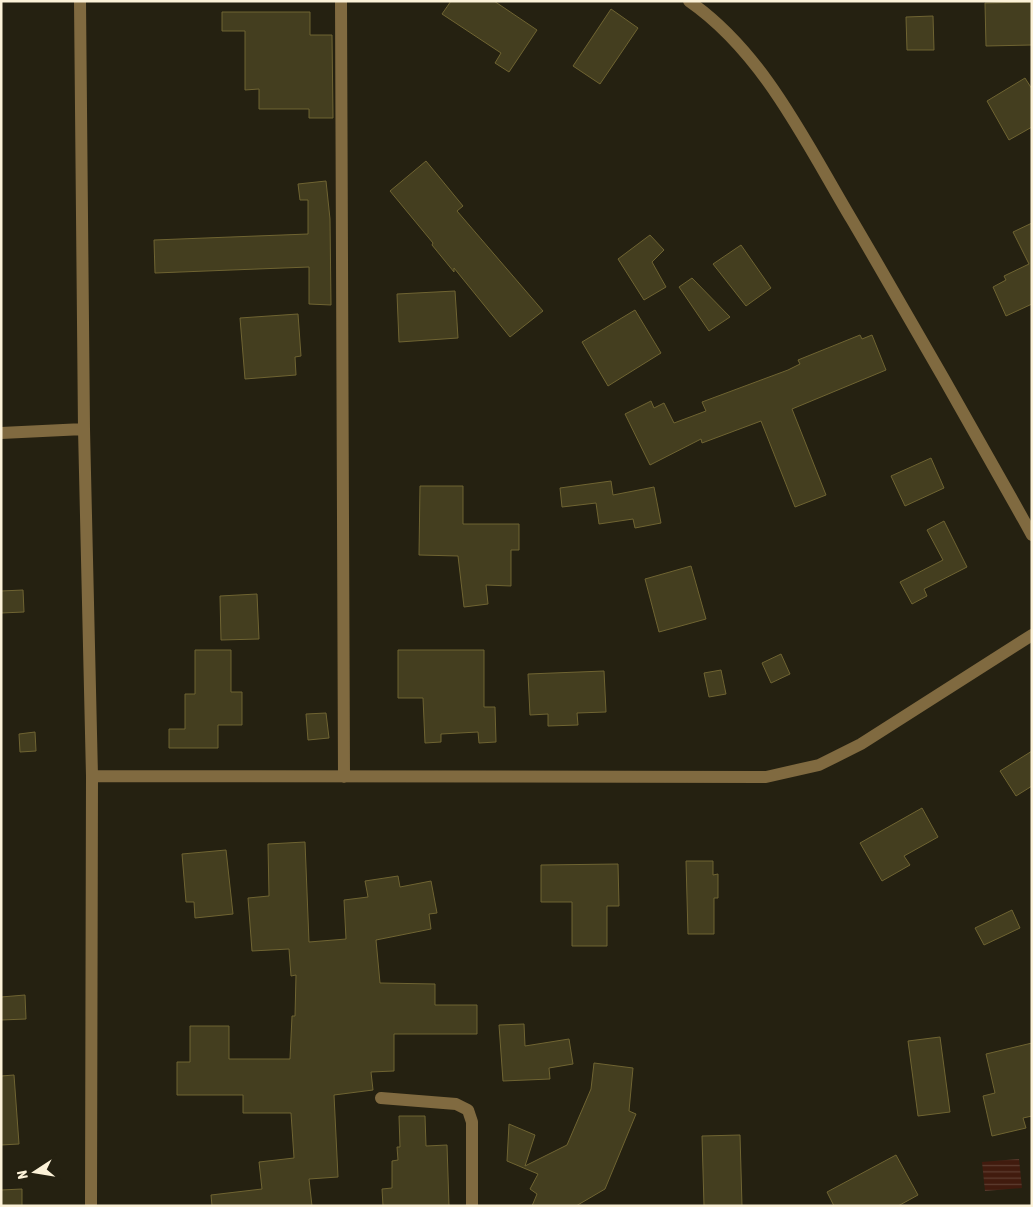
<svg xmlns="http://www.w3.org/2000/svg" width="1033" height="1207" viewBox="0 0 1033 1207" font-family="'Asap Condensed',sans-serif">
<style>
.water{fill:url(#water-rules)}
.building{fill:#443e1f;stroke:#6f6432}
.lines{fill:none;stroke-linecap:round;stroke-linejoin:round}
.minor{stroke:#806a40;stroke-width:12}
</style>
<defs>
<pattern id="water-rules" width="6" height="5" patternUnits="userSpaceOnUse" patternTransform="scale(1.25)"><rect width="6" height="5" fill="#411b0e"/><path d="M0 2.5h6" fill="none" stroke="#5d3d30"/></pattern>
</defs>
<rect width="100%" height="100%" fill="#252111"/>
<!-- water -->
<path class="water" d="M 1019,1159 L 1022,1188 L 985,1191 L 982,1162 Z"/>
<!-- building -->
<path class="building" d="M 451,1 L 494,1 L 537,30 L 509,72 L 495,63 L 501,53 L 442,14 Z
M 1032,2 L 1032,45 L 986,46 L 985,3 Z
M 611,9 L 638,28 L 600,84 L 573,66 Z
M 222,12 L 310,12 L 310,35 L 332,35 L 333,118 L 309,118 L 309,109 L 259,109 L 259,89 L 245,90 L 245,31 L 222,31 Z
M 933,16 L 934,50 L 907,50 L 906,17 Z
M 1025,78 L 1032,89 L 1032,127 L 1009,140 L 987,101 Z
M 426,161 L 463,206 L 457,211 L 543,311 L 510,337 L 454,268 L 454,272 L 432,245 L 433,243 L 390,191 Z
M 326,181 L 330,219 L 331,305 L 309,304 L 309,267 L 155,273 L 154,240 L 308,234 L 308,200 L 300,200 L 298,184 Z
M 1032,223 L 1032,304 L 1006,316 L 993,287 L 1006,280 L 1004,276 L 1029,264 L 1013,232 Z
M 650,235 L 664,250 L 652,262 L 666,287 L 644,300 L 618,259 Z
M 741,245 L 771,288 L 746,306 L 713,264 Z
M 692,278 L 730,317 L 709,331 L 679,287 Z
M 455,291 L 458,338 L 399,342 L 397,294 Z
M 635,310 L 661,353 L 608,386 L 582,342 Z
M 298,314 L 301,356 L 295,357 L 296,375 L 245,379 L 240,318 Z
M 860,335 L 862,339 L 872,335 L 886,370 L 792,409 L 826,495 L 795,507 L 761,421 L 702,443 L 701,439 L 650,465 L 625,414 L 651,401 L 654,408 L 664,403 L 674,423 L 706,411 L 702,402 L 788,370 L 800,364 L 798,360 Z
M 931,458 L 944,488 L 905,506 L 891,476 Z
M 611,481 L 613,495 L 654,487 L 661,523 L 635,528 L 633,519 L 599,524 L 596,503 L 562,507 L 560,488 Z
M 420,486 L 463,486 L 463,524 L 519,524 L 519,550 L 511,550 L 511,586 L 486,585 L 488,604 L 464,607 L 458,556 L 419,555 Z
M 944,521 L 967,567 L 924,589 L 927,596 L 912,604 L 900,582 L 943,560 L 927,530 Z
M 691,566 L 706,619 L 659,632 L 645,579 Z
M 23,590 L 24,612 L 1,613 L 1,591 Z
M 257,594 L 259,639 L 221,640 L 220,596 Z
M 195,650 L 231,650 L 231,692 L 242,692 L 242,725 L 218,725 L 218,748 L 169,748 L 169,729 L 185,729 L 185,694 L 195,694 Z
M 398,650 L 484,650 L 484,707 L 495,707 L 496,742 L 479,743 L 478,732 L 441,734 L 441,742 L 425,743 L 423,698 L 398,698 Z
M 781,654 L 790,674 L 771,683 L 762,663 Z
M 721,670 L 726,694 L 709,697 L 704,673 Z
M 604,671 L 606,712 L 577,713 L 578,725 L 548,726 L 548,714 L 530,715 L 528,674 Z
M 326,713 L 329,738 L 308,740 L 306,714 Z
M 35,732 L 36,751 L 20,752 L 19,734 Z
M 1032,751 L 1032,786 L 1016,796 L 1000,771 Z
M 922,808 L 938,837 L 904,856 L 910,865 L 882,881 L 860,843 Z
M 305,842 L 309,942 L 346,939 L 344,900 L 368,897 L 365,881 L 398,876 L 400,887 L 431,881 L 437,913 L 429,914 L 431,929 L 376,940 L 380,983 L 435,984 L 435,1005 L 477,1005 L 477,1034 L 394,1034 L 394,1071 L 371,1072 L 373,1090 L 334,1095 L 338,1177 L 309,1179 L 312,1206 L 212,1206 L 211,1195 L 262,1189 L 259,1162 L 294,1158 L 291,1113 L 243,1113 L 243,1095 L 177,1095 L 177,1062 L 190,1062 L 190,1026 L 229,1026 L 229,1059 L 290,1059 L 292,1016 L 295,1016 L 296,975 L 291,976 L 289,949 L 252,951 L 248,898 L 269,896 L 268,844 Z
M 226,850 L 233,914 L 195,918 L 194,902 L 186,902 L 182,854 Z
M 686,861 L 713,861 L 713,875 L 718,874 L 718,898 L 714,898 L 714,934 L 688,934 Z
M 618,864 L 619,906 L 607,906 L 607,946 L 572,946 L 572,902 L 541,902 L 541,865 Z
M 1012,910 L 1020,928 L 984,945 L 975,928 Z
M 25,995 L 26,1019 L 1,1020 L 1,997 Z
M 524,1024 L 525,1046 L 569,1039 L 573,1064 L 549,1068 L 550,1079 L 503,1081 L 499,1025 Z
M 940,1037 L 950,1112 L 918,1116 L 908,1041 Z
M 1032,1043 L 1032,1116 L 1023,1118 L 1026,1128 L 992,1136 L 983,1096 L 995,1093 L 986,1054 Z
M 594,1063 L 633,1068 L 629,1111 L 636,1114 L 605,1189 L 576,1206 L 532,1206 L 537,1194 L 530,1189 L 538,1174 L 507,1161 L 509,1124 L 535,1135 L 525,1166 L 567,1145 L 591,1089 Z
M 14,1075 L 19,1144 L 1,1145 L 1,1076 Z
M 399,1116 L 425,1116 L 426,1146 L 447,1145 L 449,1206 L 383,1206 L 382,1189 L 392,1188 L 392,1161 L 398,1160 L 397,1147 L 400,1147 Z
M 740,1135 L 742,1206 L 704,1206 L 702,1136 Z
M 896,1155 L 918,1195 L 898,1206 L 834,1206 L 827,1192 Z
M 22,1189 L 22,1206 L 1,1206 L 1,1190 Z"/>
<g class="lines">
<!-- minor -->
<path class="minor" d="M 80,1 L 84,429 L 92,776 L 91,1206
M 341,1 L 344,777
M 689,1 C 764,53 806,143 852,220 C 913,324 973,429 1032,535
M 1,433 L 84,429
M 92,776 L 766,777 L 819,765 L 861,744 L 1032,635
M 381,1098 L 456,1104 L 468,1110 L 472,1122 L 472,1206"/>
</g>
<!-- border -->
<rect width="1033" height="1207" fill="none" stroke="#fcf2d8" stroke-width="5"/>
<!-- north arrow -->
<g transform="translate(35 1172) rotate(258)" stroke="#252111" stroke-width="4" paint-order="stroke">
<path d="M0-4L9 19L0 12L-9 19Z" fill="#fcf2d8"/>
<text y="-8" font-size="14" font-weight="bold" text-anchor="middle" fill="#fcf2d8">N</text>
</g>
</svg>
